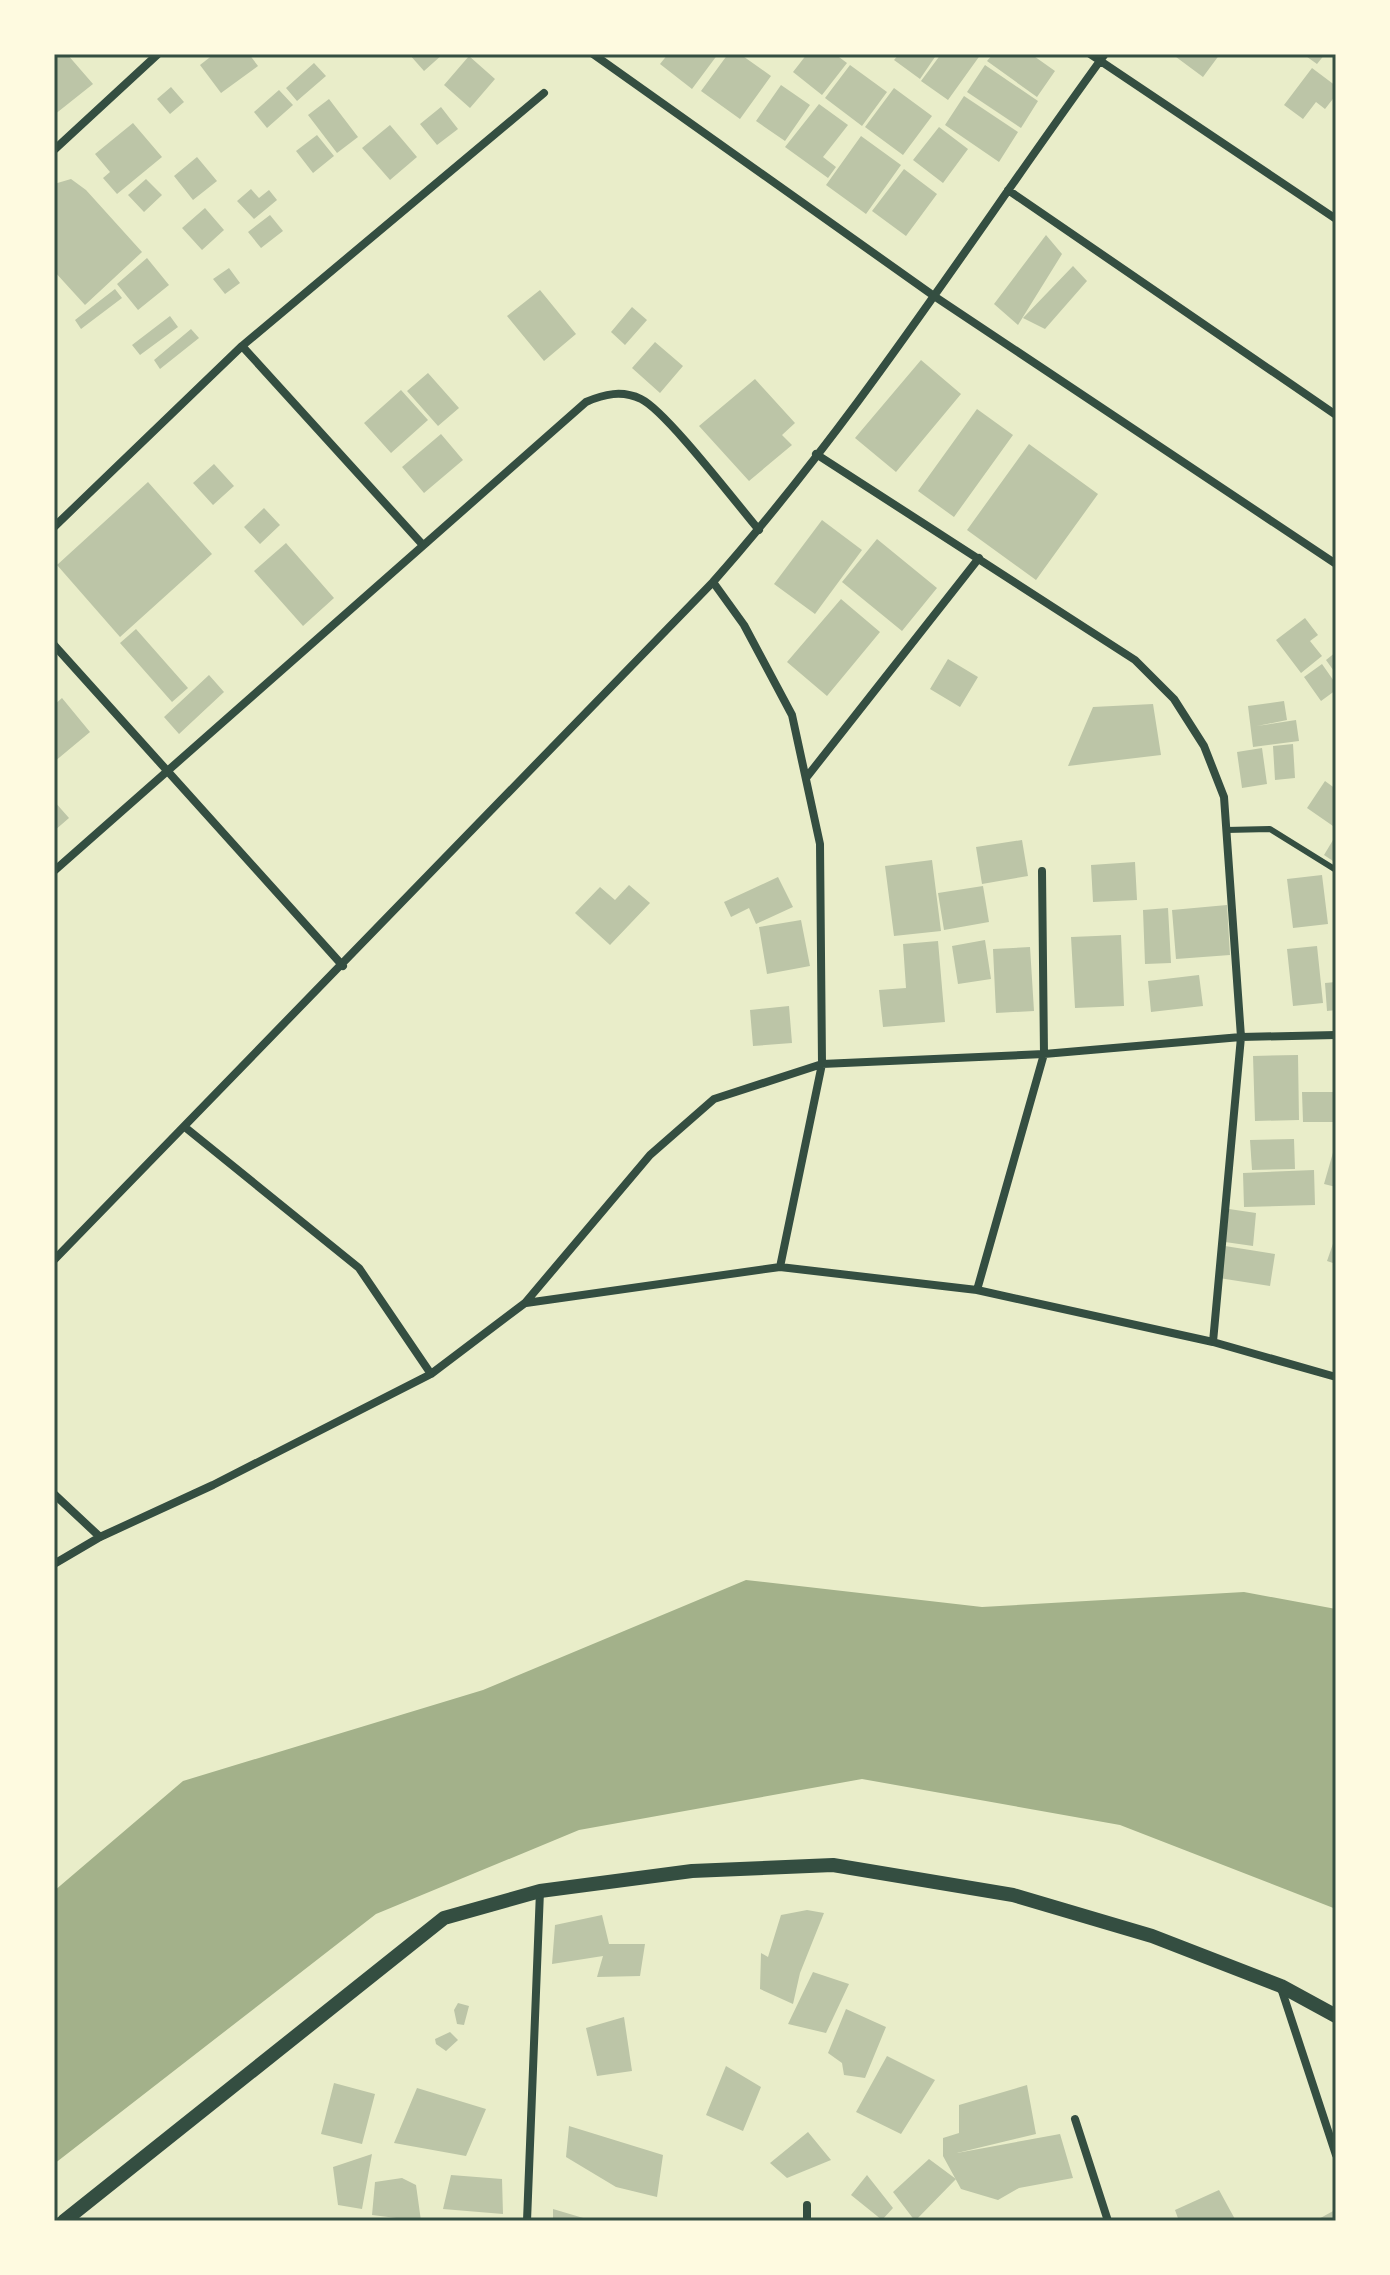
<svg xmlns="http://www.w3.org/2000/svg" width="1390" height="2275" viewBox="0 0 1390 2275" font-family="'Work Sans',sans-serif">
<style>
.water{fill:#a3b18a}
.building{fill:#bcc5a7}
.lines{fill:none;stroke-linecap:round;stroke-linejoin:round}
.service{stroke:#344e41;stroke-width:6}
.minor{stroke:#344e41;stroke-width:8}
.tertiary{stroke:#344e41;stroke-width:14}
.neatline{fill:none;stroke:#344e41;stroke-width:3}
</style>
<rect width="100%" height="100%" fill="#e9edc9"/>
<!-- water -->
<path class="water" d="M 746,1580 L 982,1607 L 1244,1592 L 1336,1609 L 1336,1909 L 1120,1825 L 862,1779 L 579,1830 L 376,1914 L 54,2164 L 54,1891 L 183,1781 L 483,1690 Z"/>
<!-- building -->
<path class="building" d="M 54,54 L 67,54 L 93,84 L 54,115 Z
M 214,54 L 249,54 L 258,66 L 221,93 L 200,65 Z
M 409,54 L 443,54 L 424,71 Z
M 668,54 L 718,54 L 692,89 L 660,64 Z
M 728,54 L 740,54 L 771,76 L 740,119 L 701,91 Z
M 807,54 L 835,54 L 847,63 L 822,95 L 793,72 Z
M 899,54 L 937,54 L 920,79 L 894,60 Z
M 941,54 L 981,54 L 948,100 L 921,81 Z
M 993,54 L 1031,54 L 1055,71 L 1037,97 L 987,61 Z
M 1172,54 L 1220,54 L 1203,77 Z
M 1303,54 L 1325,54 L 1317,64 Z
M 469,56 L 495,79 L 470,108 L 444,85 Z
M 314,63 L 326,76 L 297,101 L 286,88 Z
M 850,65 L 887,92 L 862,126 L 825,98 Z
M 985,65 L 1038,101 L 1021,128 L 967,92 Z
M 1312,68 L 1336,86 L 1336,95 L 1325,109 L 1316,102 L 1303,119 L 1284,105 Z
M 781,85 L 810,105 L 785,141 L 756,121 Z
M 171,87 L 184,102 L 170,114 L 157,99 Z
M 894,88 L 932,116 L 903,155 L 865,127 Z
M 279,90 L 293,105 L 267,128 L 254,112 Z
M 964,96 L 1018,132 L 999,162 L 945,125 Z
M 329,99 L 358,137 L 337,153 L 308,115 Z
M 819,104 L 848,125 L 823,157 L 836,167 L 828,178 L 785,147 Z
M 441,107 L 458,129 L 437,145 L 420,124 Z
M 133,123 L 162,157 L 117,194 L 103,178 L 110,172 L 95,154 Z
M 390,125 L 417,157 L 390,180 L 362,148 Z
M 939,127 L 968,149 L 943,183 L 913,160 Z
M 317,135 L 334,156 L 313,173 L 296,151 Z
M 861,136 L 901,165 L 866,214 L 826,185 Z
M 197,157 L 217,181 L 193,200 L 174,176 Z
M 904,169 L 937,194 L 906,236 L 872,211 Z
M 71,179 L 86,190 L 142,252 L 85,305 L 54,271 L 54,184 Z
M 146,179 L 162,195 L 144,212 L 128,195 Z
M 251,189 L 259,198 L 269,190 L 277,200 L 254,219 L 237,201 Z
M 205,208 L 224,230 L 202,250 L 182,228 Z
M 270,215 L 283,231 L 261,248 L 248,232 Z
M 1046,235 L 1062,254 L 1018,325 L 994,304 Z
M 147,258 L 169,285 L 138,310 L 117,284 Z
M 1073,266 L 1087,281 L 1045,329 L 1023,318 Z
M 229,268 L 240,283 L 225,294 L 213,279 Z
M 115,289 L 122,298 L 81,329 L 75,320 Z
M 540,290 L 576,334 L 544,361 L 507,316 Z
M 632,307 L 647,320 L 625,345 L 611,332 Z
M 170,316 L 178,327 L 140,355 L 132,345 Z
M 191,329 L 199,338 L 160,369 L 154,360 Z
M 655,342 L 683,366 L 660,393 L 632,368 Z
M 921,360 L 961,394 L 896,472 L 855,438 Z
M 428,373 L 459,408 L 438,426 L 407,391 Z
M 755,379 L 795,423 L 782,435 L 792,445 L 749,481 L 699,426 Z
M 401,390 L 428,420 L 391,453 L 364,423 Z
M 977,409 L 1013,435 L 954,517 L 918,491 Z
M 441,434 L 463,460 L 424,493 L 402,467 Z
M 1029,444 L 1098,494 L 1036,580 L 967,530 Z
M 214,464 L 234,486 L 213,505 L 193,483 Z
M 148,482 L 212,554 L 120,637 L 57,565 Z
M 264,508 L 280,525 L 260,544 L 244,527 Z
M 822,520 L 862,550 L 815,614 L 774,584 Z
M 877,539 L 937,588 L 902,631 L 842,582 Z
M 286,543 L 334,598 L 303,626 L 254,571 Z
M 841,599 L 880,632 L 827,696 L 787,662 Z
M 1305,618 L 1318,635 L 1310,641 L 1322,656 L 1301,673 L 1276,640 Z
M 136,629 L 188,688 L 172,702 L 120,643 Z
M 1336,652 L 1336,674 L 1326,660 Z
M 948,659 L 978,677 L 960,707 L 930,689 Z
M 1322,664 L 1336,684 L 1336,690 L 1321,701 L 1304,677 Z
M 209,675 L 224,692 L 179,734 L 164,717 Z
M 62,698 L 90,732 L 54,762 L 54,705 Z
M 1284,701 L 1287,720 L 1257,726 L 1296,720 L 1299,741 L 1253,747 L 1248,706 Z
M 1153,704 L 1161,755 L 1068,766 L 1093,707 Z
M 1293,744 L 1295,778 L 1275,780 L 1273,746 Z
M 1262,748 L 1267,784 L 1242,788 L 1237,752 Z
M 1325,781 L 1336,789 L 1333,826 L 1307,808 Z
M 54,801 L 69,818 L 54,831 Z
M 1336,835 L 1336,863 L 1324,855 Z
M 1022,840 L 1028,876 L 982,884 L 976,847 Z
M 932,860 L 941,931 L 894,936 L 885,866 Z
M 1135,862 L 1137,900 L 1093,902 L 1091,865 Z
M 1322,875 L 1328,924 L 1293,928 L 1287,879 Z
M 778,877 L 793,907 L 756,924 L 749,908 L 731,917 L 724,902 Z
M 629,885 L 650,903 L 610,945 L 575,913 L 600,887 L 615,900 Z
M 983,886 L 989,922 L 944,930 L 938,893 Z
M 1227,905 L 1230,955 L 1176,959 L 1172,910 Z
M 1168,908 L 1171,963 L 1145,964 L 1143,910 Z
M 801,920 L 810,966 L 767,974 L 759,927 Z
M 1121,935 L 1124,1006 L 1075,1008 L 1071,937 Z
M 985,940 L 991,979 L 958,984 L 952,946 Z
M 938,941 L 945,1022 L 883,1027 L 879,990 L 906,988 L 903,944 Z
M 1317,946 L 1323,1003 L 1293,1006 L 1287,949 Z
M 1030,947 L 1034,1011 L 996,1013 L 993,949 Z
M 1199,975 L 1203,1006 L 1151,1012 L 1148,981 Z
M 1336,982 L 1336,1010 L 1327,1011 L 1325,983 Z
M 789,1006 L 792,1043 L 753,1046 L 750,1010 Z
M 1298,1055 L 1299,1120 L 1255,1121 L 1253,1056 Z
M 1302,1092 L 1335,1092 L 1335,1122 L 1303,1122 Z
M 1294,1139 L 1295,1169 L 1252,1170 L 1250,1140 Z
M 1336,1142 L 1336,1187 L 1324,1184 Z
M 1314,1170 L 1315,1205 L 1244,1207 L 1243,1173 Z
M 1229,1209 L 1256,1213 L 1253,1246 L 1225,1242 Z
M 1336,1235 L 1336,1264 L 1327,1261 Z
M 1225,1246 L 1275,1254 L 1270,1286 L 1219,1278 Z
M 807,1910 L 824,1913 L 800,1973 L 793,2004 L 760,1989 L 761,1953 L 768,1957 L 781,1915 Z
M 602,1915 L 609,1944 L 645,1944 L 640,1976 L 597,1977 L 603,1956 L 552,1964 L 555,1925 Z
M 813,1972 L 849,1984 L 826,2033 L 788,2024 Z
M 458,2003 L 469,2006 L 464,2025 L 457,2024 L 454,2010 Z
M 846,2009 L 886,2027 L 865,2078 L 844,2075 L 842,2063 L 828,2053 Z
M 624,2017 L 632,2071 L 597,2076 L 586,2028 Z
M 450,2032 L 458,2040 L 446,2051 L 436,2044 L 435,2039 Z
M 887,2056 L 935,2080 L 901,2134 L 856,2112 Z
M 726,2066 L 761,2087 L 743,2131 L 706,2115 Z
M 334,2083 L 375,2094 L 362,2144 L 321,2134 Z
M 1027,2085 L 1036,2134 L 957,2153 L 1060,2134 L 1073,2178 L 1019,2188 L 998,2200 L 961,2189 L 943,2156 L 943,2138 L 959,2133 L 959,2105 Z
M 417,2088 L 486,2109 L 466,2156 L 394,2143 Z
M 569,2126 L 663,2155 L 657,2197 L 616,2187 L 566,2157 Z
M 808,2132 L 831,2160 L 787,2178 L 770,2163 Z
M 372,2154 L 362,2209 L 338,2205 L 333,2167 Z
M 929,2159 L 956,2179 L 915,2221 L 893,2192 Z
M 451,2175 L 502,2179 L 503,2214 L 443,2209 Z
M 867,2175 L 893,2208 L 882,2220 L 851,2195 Z
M 402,2178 L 416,2185 L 421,2221 L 372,2215 L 375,2182 Z
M 1219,2190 L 1236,2221 L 1179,2221 L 1175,2210 Z
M 553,2209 L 590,2220 L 590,2221 L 553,2221 Z
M 1335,2210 L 1336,2221 L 1315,2221 Z"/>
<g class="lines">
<!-- service -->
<path class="service" d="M 1226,830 L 1270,829 L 1336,870"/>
<!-- minor -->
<path class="minor" d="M 593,54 L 934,296 L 1336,564
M 1090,54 L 1336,219
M 54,150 L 158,54
M 1008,190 L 1336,415
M 242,346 L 422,544
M 816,454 L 1135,660 L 1174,699 L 1204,746 L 1224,797 L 1241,1037 L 1213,1342
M 54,527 L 242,346 L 544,93
M 713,582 L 744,625 L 792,715 L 820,844 L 822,1064 L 780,1267
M 54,645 L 343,966
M 806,778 L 979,558
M 54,871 L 586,402 C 604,394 622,390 641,399 C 666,411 736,503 759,530
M 186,1128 L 359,1268 L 431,1374
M 54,1260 L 713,582 C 858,418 976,231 1105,54
M 977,1290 L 1044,1054 L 1042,871
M 526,1303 L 780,1267 L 977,1290 L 1213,1342 L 1336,1377
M 54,1494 L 100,1537
M 54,1564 L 100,1537 L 213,1485 L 431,1374 L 525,1303 L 650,1155 L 714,1099 L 822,1064 L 1044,1054 L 1241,1037 L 1336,1035
M 1281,1988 L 1336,2155
M 1075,2119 L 1108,2221
M 807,2205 L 807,2221
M 527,2221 L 540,1891"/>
<!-- tertiary -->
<path class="tertiary" d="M 64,2221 L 444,1918 L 540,1891 L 692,1871 L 833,1865 L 1013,1895 L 1152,1936 L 1281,1986 L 1336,2016"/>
</g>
<!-- border -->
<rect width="1390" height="2275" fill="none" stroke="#fefae0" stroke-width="112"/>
<rect x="56" y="56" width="1278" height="2163" class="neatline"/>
</svg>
